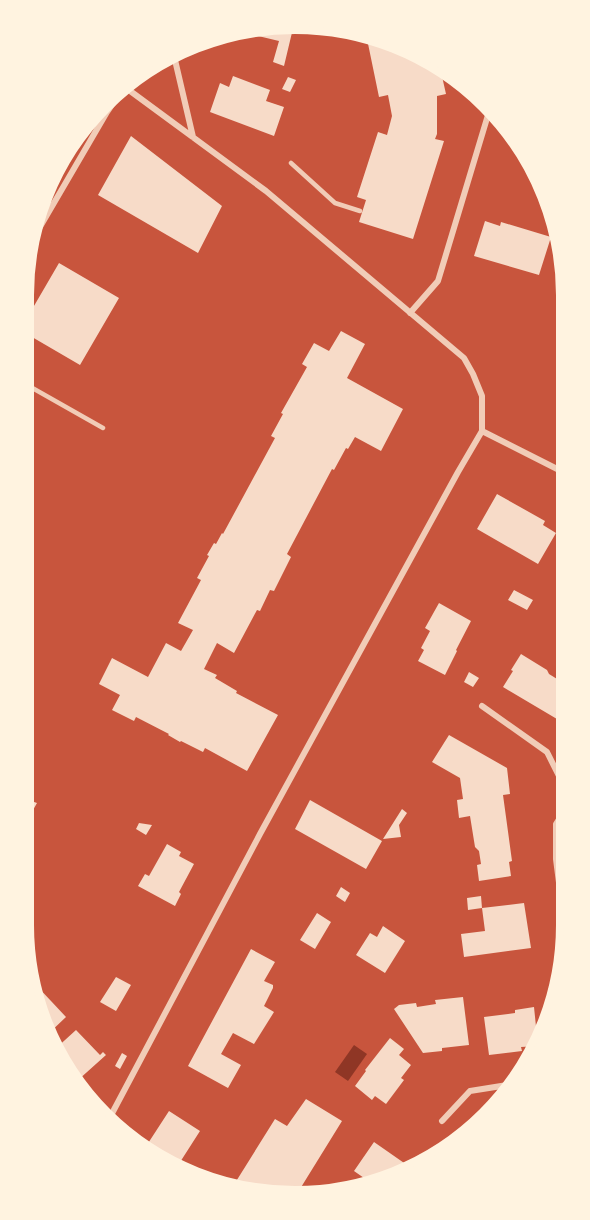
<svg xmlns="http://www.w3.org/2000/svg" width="590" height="1220" viewBox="0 0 590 1220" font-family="Manrope,sans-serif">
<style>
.water{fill:#8f3625}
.building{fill:#f7dbc8}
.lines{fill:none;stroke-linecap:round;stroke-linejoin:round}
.service{stroke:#f1ccb7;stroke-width:4.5}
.minor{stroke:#f1ccb7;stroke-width:6}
.rim{fill:none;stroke:#fff3e0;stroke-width:8}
</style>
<rect width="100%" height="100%" fill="#c8553d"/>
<!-- water -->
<path class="water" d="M 354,1045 L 367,1054 L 348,1081 L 335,1072 Z"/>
<!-- building -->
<path class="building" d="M 295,20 L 284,66 L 273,62 L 279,41 L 238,31 Z
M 366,34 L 401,41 L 439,63 L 446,94 L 437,96 L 437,134 L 435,139 L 444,141 L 413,239 L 359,222 L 366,200 L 357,197 L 378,132 L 387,135 L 392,116 L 388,95 L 379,97 Z
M 233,76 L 270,90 L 266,101 L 284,107 L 274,136 L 210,112 L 220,83 L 229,87 Z
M 288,77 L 296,80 L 290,92 L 282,89 Z
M 131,136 L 222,206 L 198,253 L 98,195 Z
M 485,221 L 500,226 L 501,222 L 551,237 L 539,275 L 474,256 Z
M 59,263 L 119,298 L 80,365 L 20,330 Z
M 341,331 L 365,344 L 347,378 L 403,409 L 381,451 L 355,437 L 348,449 L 346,448 L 334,470 L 332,469 L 287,554 L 291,557 L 274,591 L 270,590 L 260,611 L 257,610 L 234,653 L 217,643 L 204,669 L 217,675 L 215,678 L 237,691 L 236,693 L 278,715 L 247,771 L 205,748 L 203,752 L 181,741 L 180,742 L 168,735 L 169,734 L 136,717 L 134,721 L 112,710 L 120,695 L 99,684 L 112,658 L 148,677 L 166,643 L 181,651 L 193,630 L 178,623 L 201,580 L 197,578 L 209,556 L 207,555 L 214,543 L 216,544 L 222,533 L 223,534 L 275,438 L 271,436 L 283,414 L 281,413 L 307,367 L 302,364 L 314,343 L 329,351 Z
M 20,408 L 28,413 L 20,427 Z
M 497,494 L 545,521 L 543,525 L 556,533 L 538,564 L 477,529 Z
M 569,534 L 569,563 L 556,556 Z
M 514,590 L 533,600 L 527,610 L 508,600 Z
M 439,603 L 471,621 L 456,650 L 457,651 L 445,675 L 418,661 L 424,650 L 421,648 L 430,631 L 425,628 Z
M 521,654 L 547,670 L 549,674 L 570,687 L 570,710 L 562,722 L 503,687 L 513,671 L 511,670 Z
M 469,672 L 479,678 L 473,687 L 464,682 Z
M 449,735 L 507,768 L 510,794 L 503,795 L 512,861 L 509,862 L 511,876 L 479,881 L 477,865 L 481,864 L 479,851 L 475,847 L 470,816 L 459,818 L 457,800 L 463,799 L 460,778 L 432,762 Z
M 20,797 L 37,803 L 20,833 Z
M 310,800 L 382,841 L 366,869 L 295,829 Z
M 402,809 L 407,813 L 399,825 L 401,837 L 383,839 Z
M 139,823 L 152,825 L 146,835 L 136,829 Z
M 167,844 L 181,852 L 179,856 L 194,864 L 179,892 L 181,894 L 175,906 L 138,886 L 145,874 L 149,876 Z
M 341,887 L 350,893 L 345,902 L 336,896 Z
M 481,896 L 482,908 L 468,910 L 467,898 Z
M 524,903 L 531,948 L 464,957 L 461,934 L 485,931 L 482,908 Z
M 317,913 L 331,922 L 315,949 L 300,940 Z
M 383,926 L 405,941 L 385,973 L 356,955 L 370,933 L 377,937 Z
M 251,949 L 275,962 L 264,981 L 273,985 L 273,988 L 264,1006 L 274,1012 L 254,1044 L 233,1033 L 221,1054 L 241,1065 L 228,1088 L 188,1066 Z
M 116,977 L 131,985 L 116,1011 L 100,1002 Z
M 36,985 L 66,1017 L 46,1036 L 34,1014 L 30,991 Z
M 463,997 L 469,1045 L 442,1048 L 442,1051 L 423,1053 L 394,1009 L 399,1005 L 416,1003 L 417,1007 L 436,1004 L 435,1000 Z
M 534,1007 L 538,1046 L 521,1047 L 522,1051 L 489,1055 L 484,1017 L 515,1013 L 515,1010 Z
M 76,1030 L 100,1055 L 103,1052 L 106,1055 L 77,1081 L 61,1064 L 54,1050 Z
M 390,1038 L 404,1049 L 399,1055 L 411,1065 L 401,1078 L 404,1080 L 386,1104 L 375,1096 L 372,1100 L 355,1086 L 366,1071 L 365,1070 Z
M 122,1053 L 127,1056 L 120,1069 L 115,1066 Z
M 306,1099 L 342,1121 L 295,1197 L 241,1195 L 230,1191 L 275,1119 L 287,1126 Z
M 169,1111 L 200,1131 L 175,1170 L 161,1165 L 143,1151 Z
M 374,1142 L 407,1165 L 404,1168 L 411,1174 L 374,1185 L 354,1171 Z"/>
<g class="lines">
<!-- service -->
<path class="service" d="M 291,163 L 335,203 L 360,211
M 20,381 L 103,428"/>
<!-- minor -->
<path class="minor" d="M 177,49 L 175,60 L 193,137
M 122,85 L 266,191 L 464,358 L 473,374 L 482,396 L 482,431
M 30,244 L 107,112 L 124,87
M 410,313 L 438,281 L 488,115 L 484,98
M 482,431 L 569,475
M 482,706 L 547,752 L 570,798
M 567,945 L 556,859 L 556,824 L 570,802
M 108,1121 L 260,834 L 458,472 L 482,431
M 442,1121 L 470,1091 L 514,1084"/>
</g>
<!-- crop -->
<path d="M0 0H590V1220H0ZM295 30H295A265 265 0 0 1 560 295V925A265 265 0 0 1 295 1190H295A265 265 0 0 1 30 925V295A265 265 0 0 1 295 30Z" fill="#fff3e0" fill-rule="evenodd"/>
<path class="rim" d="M295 30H295A265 265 0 0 1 560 295V925A265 265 0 0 1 295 1190H295A265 265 0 0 1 30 925V295A265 265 0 0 1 295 30Z"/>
</svg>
